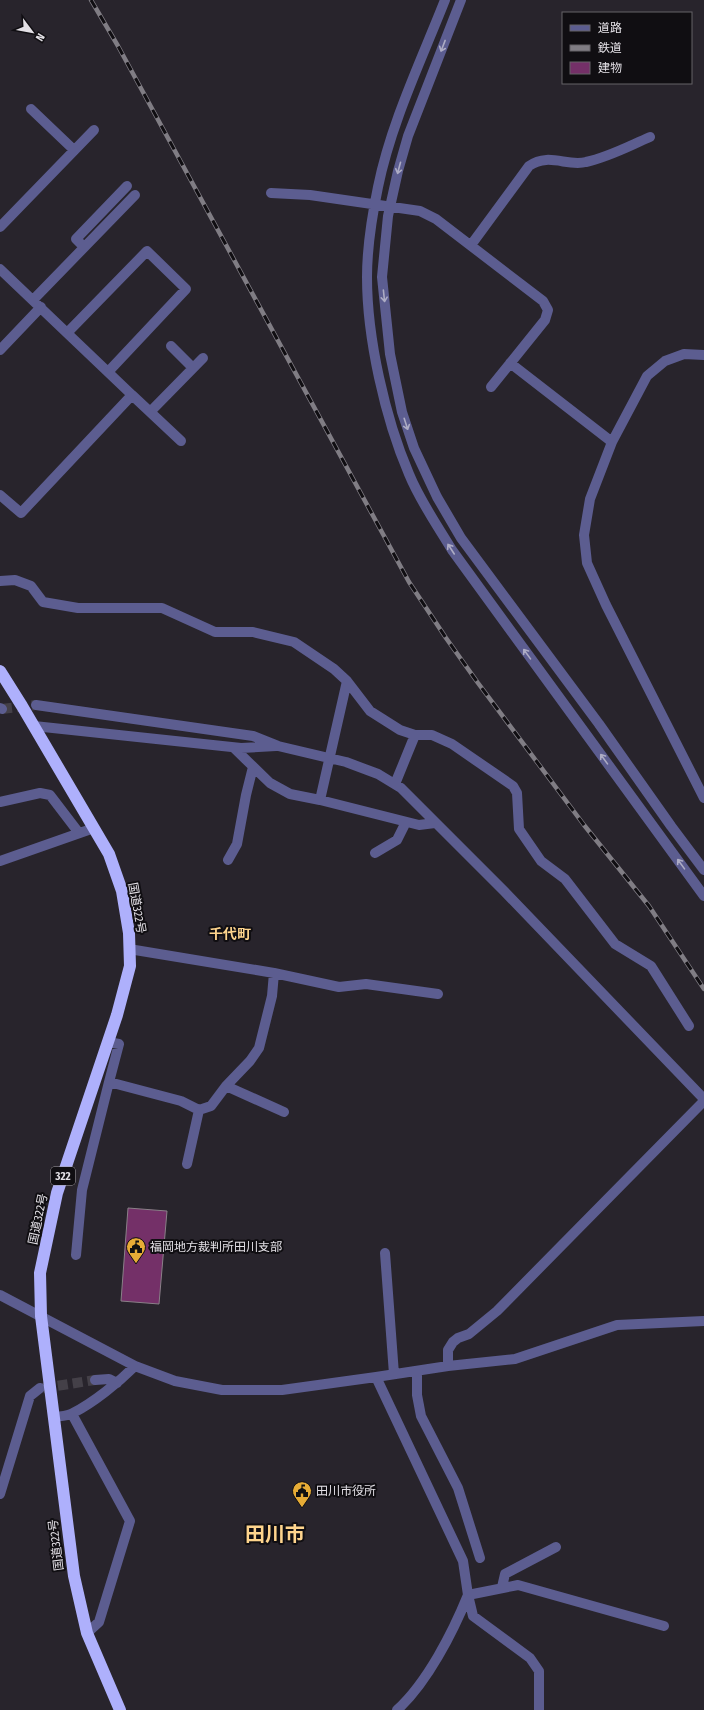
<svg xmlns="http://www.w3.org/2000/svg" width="704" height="1710" viewBox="0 0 704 1710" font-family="'Fira Sans Condensed','Noto Sans JP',sans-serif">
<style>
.building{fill:#743068;stroke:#8a8088}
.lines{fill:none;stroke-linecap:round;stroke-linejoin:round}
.minor-tunnel{stroke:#444048;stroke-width:10;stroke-dasharray:10 5;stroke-linecap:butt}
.minor{stroke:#5c5d90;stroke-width:10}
.highway{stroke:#aeb0fc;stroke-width:12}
.rail-casing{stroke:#807d84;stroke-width:4.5}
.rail{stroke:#100e12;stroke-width:3;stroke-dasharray:9;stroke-linecap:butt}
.oneway{stroke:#adacc4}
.labels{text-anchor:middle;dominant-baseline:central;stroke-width:4;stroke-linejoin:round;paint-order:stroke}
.shield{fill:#100e12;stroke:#a4a1a6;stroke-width:1}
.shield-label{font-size:11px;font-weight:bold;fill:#e3e0e6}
.street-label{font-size:12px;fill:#e3e0e6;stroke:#100e12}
.poi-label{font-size:12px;fill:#e3e0e6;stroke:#100e12;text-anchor:start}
.quarter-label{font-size:14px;font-weight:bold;fill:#fed48d;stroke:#100e12}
.town-label{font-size:20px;font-weight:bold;fill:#fed48d;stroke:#100e12}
</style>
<rect width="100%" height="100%" fill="#28242c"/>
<!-- building -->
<path class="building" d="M 128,1208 L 167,1211 L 159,1304 L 121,1301 Z"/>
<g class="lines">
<!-- minor-tunnel -->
<path class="minor-tunnel" d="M 2,709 L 36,705
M 43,1388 L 95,1380"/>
<!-- minor -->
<path class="minor" d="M 445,0 C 421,61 391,123 378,187 C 372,216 367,247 367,277 C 367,338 385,418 409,474 C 420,501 437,525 452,550 L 704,896
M 461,0 L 408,136 L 398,171 L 388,216 L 382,277 L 390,354 L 402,412 L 414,448 L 437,497 L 461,538 L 599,724 L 671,826 L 704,870
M 31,109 L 74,150
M 271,193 L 310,195 L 420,211 L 436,219 L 543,301 L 548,310 L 545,320 L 491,387
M 0,227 L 94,130
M 471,245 L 529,166 C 549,152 567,167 586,162 C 609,157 629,146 650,137
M 84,247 L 76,239 L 127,186
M 0,269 L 132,395 L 21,513 L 0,495
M 33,300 L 135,195
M 68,332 L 147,251 L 186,289 L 108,372
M 171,346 L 193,368
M 0,350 L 41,307
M 704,355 L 684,354 L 665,361 L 647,376 L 612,442 L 590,499 L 584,535 L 587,563 L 606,605 L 704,798
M 510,363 L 612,442
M 132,395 L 181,441
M 150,412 L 203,358
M 0,581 L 15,580 L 31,586 L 43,602 L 78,608 L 162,608 L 215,632 L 253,632 L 294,642 L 334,669 L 347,681 L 370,711 L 400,730 L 415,735 L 395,784
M 36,705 L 253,736 L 278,746 L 346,762 L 378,774 L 401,788 L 504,891 L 704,1099
M 0,708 L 2,709
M 34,726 L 241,748 L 276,746
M 415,735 L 432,735 L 452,744 L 513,786 L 517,793 L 519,829 L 541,861 L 565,879 L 615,944 L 651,966 L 689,1026
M 234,748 L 270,783 L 290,794 L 320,800 L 347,681
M 320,800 L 419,825 L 435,823
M 0,802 L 40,793 L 50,795 L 79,833
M 375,853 L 397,840 L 406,822
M 228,860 L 237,844 L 246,795 L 253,767
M 0,861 L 94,828
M 129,949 L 274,973 L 339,987 L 366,984 L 438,994
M 108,1042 L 119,1044 L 109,1082 L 181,1101 L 199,1110
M 226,1086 L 284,1112
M 187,1164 L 199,1110 L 211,1106 L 226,1086 L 250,1061 L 259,1048 L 272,996 L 274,973
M 385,1253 L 394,1374
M 76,1255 L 82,1190 L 109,1082
M 0,1295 L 135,1366 L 175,1381 L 222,1390 L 282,1390 L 376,1377 L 448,1366 L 515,1359 L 617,1325 L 704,1321
M 448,1366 L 448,1350 L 453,1342 L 458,1338 L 469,1334 L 497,1311 L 704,1101
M 417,1371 L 417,1395 L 421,1416 L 458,1488 L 480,1558
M 376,1377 L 463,1561 L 468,1595 L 473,1616 L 530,1658 L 539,1671 L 539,1710
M 95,1380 L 109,1379 L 117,1383
M 72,1414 L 130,1521 L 99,1622 L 87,1633
M 55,1417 C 61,1416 68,1416 73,1413 C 93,1403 119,1382 135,1366
M 0,1494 L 30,1396 L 40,1388
M 502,1587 L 505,1574 L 556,1547
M 468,1595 L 518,1585 L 664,1626
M 397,1710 C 427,1683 453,1632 468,1595"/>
<!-- highway -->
<path class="highway" d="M 0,671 L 22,706 L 109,854 L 122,891 L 129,933 L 130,966 L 117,1015 L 57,1193 L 40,1273 L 41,1316 L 74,1576 L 87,1633 L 120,1710"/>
<defs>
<path id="rail" d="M 91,0 L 118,46 L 409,582 L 446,638 L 478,683 L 584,825 L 649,906 L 704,989"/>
</defs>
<!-- rail casing -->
<use href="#rail" class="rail-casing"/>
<!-- rail -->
<use href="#rail" class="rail"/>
</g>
<!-- one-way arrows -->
<defs><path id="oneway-shaft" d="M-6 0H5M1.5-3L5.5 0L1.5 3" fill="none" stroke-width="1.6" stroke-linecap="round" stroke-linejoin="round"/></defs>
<g class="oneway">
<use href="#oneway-shaft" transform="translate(443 46) rotate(111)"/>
<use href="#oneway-shaft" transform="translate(399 168) rotate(105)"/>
<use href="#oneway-shaft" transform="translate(384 296) rotate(84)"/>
<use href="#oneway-shaft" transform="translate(406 424) rotate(72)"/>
<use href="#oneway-shaft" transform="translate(451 549) rotate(-123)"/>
<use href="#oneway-shaft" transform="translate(527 654) rotate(-126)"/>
<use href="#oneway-shaft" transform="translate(604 759) rotate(-126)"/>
<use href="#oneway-shaft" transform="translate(681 864) rotate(-126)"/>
</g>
<!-- icons -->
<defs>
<symbol id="civic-pin" viewBox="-11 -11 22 30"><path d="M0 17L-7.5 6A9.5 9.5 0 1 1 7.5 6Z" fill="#e7ac36" stroke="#100e12"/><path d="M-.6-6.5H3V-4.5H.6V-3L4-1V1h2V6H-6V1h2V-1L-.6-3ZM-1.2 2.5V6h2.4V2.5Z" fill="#111"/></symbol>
</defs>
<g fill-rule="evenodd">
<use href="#civic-pin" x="125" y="1236" width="22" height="30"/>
<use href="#civic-pin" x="291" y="1480" width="22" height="30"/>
</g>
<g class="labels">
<!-- shield labels -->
<rect class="shield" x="51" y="1167" width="24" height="18" rx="3"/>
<g class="shield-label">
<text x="63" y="1176">322</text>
</g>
<!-- street labels -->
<g class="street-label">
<text transform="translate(137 908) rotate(80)">国道322号</text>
<text transform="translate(38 1219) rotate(-78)">国道322号</text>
<text transform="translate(56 1545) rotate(-97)">国道322号</text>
</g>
<!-- poi labels -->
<g class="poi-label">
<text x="150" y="1247">福岡地方裁判所田川支部</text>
<text x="316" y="1491">田川市役所</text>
</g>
<!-- quarter labels -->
<g class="quarter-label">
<text x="230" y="934">千代町</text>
</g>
<!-- town labels -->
<g class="town-label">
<text x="275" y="1534">田川市</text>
</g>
</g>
<!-- legend -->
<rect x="562" y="12" width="130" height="72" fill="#100e12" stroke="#646267"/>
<rect x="570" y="25" width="20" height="6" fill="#5c5d90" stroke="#646267"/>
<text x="598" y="32" font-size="12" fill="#e3e0e6">道路</text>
<rect x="570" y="45" width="20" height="6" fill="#807d84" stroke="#646267"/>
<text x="598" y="52" font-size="12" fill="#e3e0e6">鉄道</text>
<rect x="570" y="62" width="20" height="12" fill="#743068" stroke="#646267"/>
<text x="598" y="72" font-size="12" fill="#e3e0e6">建物</text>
<!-- north arrow -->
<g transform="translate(32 32) rotate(122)" stroke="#100e12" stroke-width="3" paint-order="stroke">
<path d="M0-3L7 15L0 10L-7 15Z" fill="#e3e0e6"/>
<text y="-6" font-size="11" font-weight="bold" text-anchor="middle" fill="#e3e0e6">N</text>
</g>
</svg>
